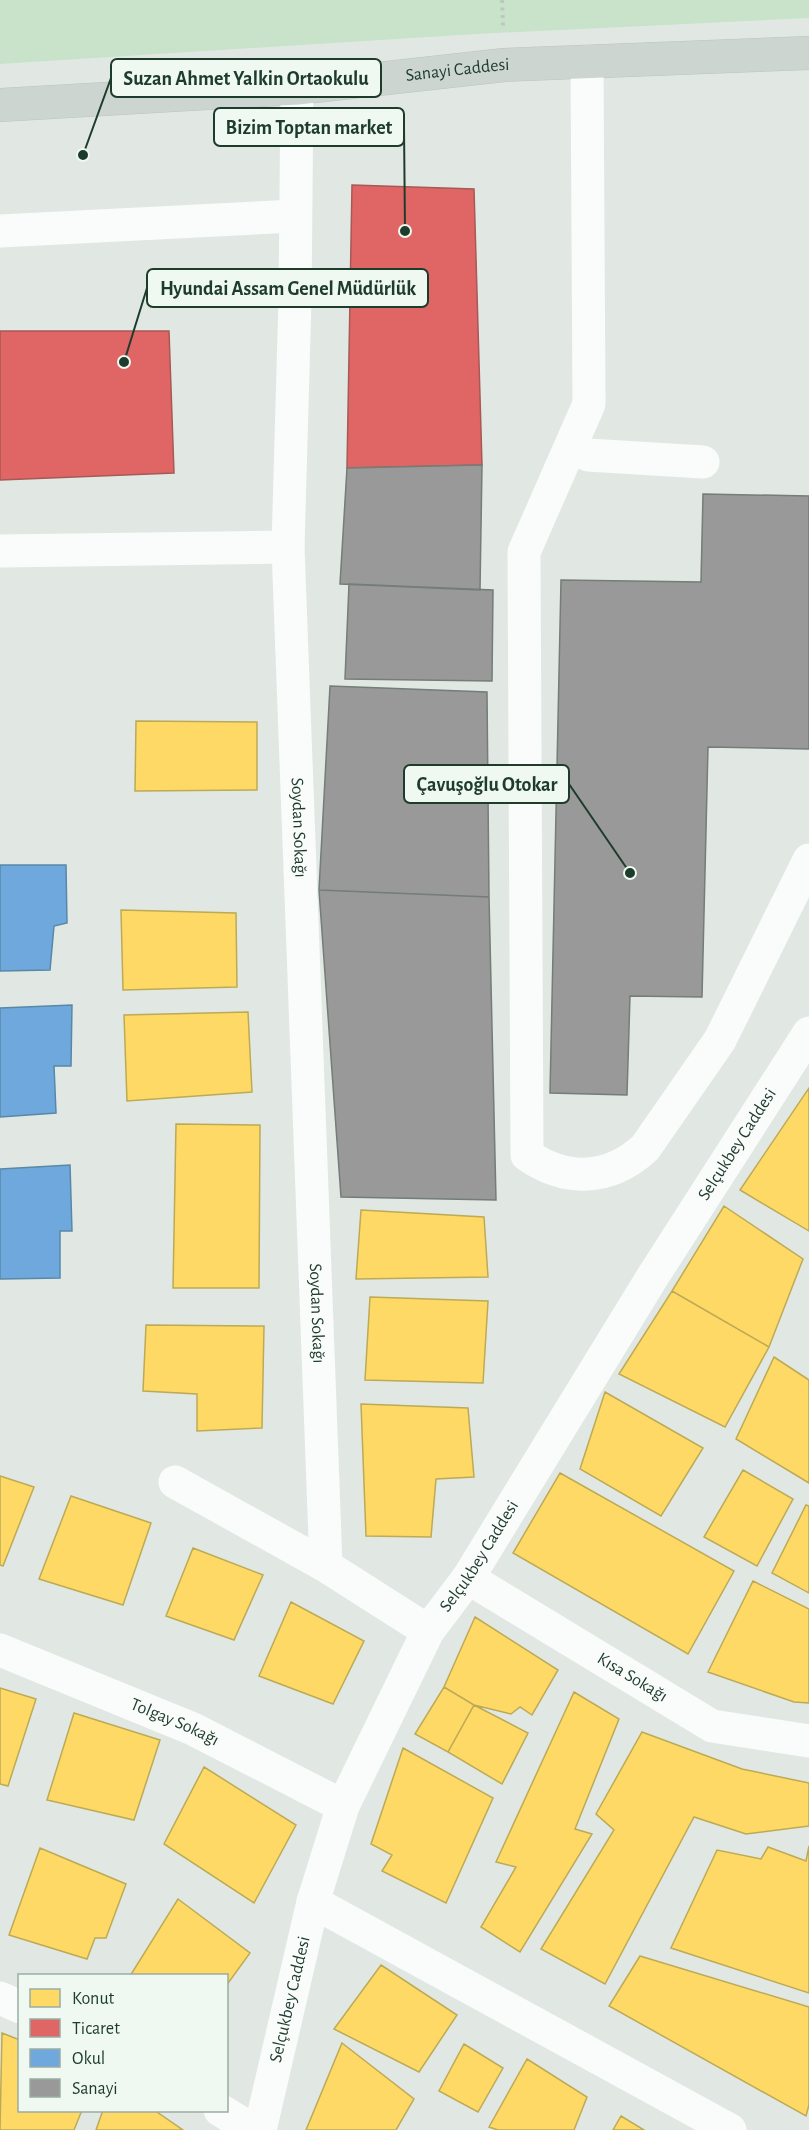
<svg xmlns="http://www.w3.org/2000/svg" width="809" height="2130" viewBox="0 0 809 2130" font-family="'Alegreya Sans',sans-serif">
<style>
.green{fill:#c8e3ca}
.homes{fill:#ffd966;stroke:#bcaa55;stroke-width:1.5}
.shops{fill:#e06666;stroke:#a65955;stroke-width:1.5}
.schools{fill:#6fa8dc;stroke:#5788a7;stroke-width:1.5}
.industry{fill:#999;stroke:#747d78;stroke-width:1.5}
.lines{fill:none;stroke-linecap:round;stroke-linejoin:round}
.major-casing{stroke:#bbc5bf;stroke-width:34}
.path{stroke:#bec8c3;stroke-width:4;stroke-dasharray:3 4.5;stroke-linecap:butt}
.minor{stroke:#fafcfb;stroke-width:33}
.major{stroke:#ccd5d0;stroke-width:33}
.labels{text-anchor:middle;dominant-baseline:central;stroke-width:6;stroke-linejoin:round;paint-order:stroke}
.street-label{font-size:18px;fill:#1e3c2c;stroke:#eff8f1}
.leader{fill:none;stroke:#1e3c2c;stroke-width:2}
.callout-dot{fill:#1e3c2c;stroke:#eff8f1;stroke-width:2}
.callout{fill:#eff8f1;stroke:#1e3c2c;stroke-width:2}
.callout-label{font-size:20px;text-anchor:middle;font-weight:bold;fill:#1e3c2c}
</style>
<rect width="100%" height="100%" fill="#e1e8e3"/>
<!-- green -->
<path class="green" d="M 0,0 L 809,0 L 809,18 L 476,34 L 0,64 Z"/>
<!-- homes -->
<path class="homes" d="M 136,721 L 257,722 L 257,790 L 135,791 Z
M 121,910 L 236,913 L 237,987 L 123,990 Z
M 248,1012 L 252,1092 L 127,1101 L 124,1015 Z
M 809,1088 L 809,1231 L 740,1190 Z
M 176,1124 L 260,1125 L 259,1288 L 173,1288 Z
M 724,1206 L 803,1259 L 769,1347 L 672,1291 Z
M 361,1210 L 484,1217 L 488,1277 L 356,1279 Z
M 672,1291 L 769,1347 L 725,1427 L 619,1374 Z
M 370,1297 L 488,1301 L 483,1383 L 365,1380 Z
M 146,1325 L 264,1326 L 262,1428 L 197,1431 L 197,1394 L 143,1391 Z
M 774,1357 L 809,1380 L 809,1483 L 736,1439 Z
M 605,1392 L 703,1448 L 661,1516 L 580,1469 Z
M 361,1404 L 468,1408 L 474,1477 L 436,1479 L 431,1537 L 366,1536 Z
M 743,1470 L 793,1499 L 757,1566 L 704,1537 Z
M 560,1473 L 734,1571 L 688,1654 L 513,1553 Z
M 0,1476 L 34,1487 L 3,1566 L 0,1565 Z
M 71,1496 L 151,1523 L 123,1605 L 39,1579 Z
M 806,1505 L 809,1506 L 809,1593 L 772,1573 Z
M 193,1548 L 263,1575 L 234,1640 L 166,1616 Z
M 753,1581 L 809,1609 L 809,1703 L 794,1702 L 708,1672 Z
M 291,1602 L 364,1641 L 333,1704 L 259,1676 Z
M 475,1617 L 558,1670 L 532,1715 L 520,1707 L 511,1714 L 474,1705 L 444,1687 Z
M 444,1687 L 474,1705 L 448,1752 L 415,1734 Z
M 0,1688 L 36,1699 L 8,1786 L 0,1784 Z
M 574,1692 L 619,1719 L 575,1829 L 592,1834 L 520,1952 L 481,1927 L 516,1867 L 496,1862 Z
M 474,1705 L 528,1733 L 502,1784 L 448,1752 Z
M 74,1713 L 160,1740 L 134,1820 L 47,1800 Z
M 642,1732 L 742,1769 L 809,1783 L 809,1826 L 746,1834 L 694,1817 L 605,1984 L 541,1949 L 614,1830 L 596,1814 Z
M 403,1748 L 493,1798 L 446,1903 L 382,1871 L 392,1855 L 371,1844 Z
M 204,1767 L 296,1825 L 254,1903 L 164,1844 Z
M 809,1846 L 809,1993 L 671,1948 L 717,1850 L 761,1859 L 768,1847 L 806,1861 Z
M 40,1848 L 126,1884 L 106,1938 L 95,1938 L 87,1959 L 9,1935 Z
M 178,1899 L 250,1953 L 226,1986 L 226,1976 L 130,1976 Z
M 640,1956 L 809,2007 L 809,2105 L 806,2116 L 609,2006 Z
M 381,1965 L 457,2015 L 419,2072 L 334,2029 Z
M 2,2033 L 20,2040 L 20,2110 L 82,2110 L 74,2130 L 0,2130 Z
M 342,2043 L 414,2099 L 396,2130 L 306,2130 Z
M 464,2044 L 503,2068 L 478,2112 L 439,2091 Z
M 527,2059 L 587,2097 L 574,2130 L 498,2130 L 489,2127 Z
M 103,2110 L 154,2110 L 183,2130 L 96,2130 Z
M 621,2116 L 644,2130 L 613,2130 Z"/>
<!-- shops -->
<path class="shops" d="M 352,185 L 474,189 L 482,465 L 347,468 Z
M 0,331 L 169,331 L 174,473 L 0,480 Z"/>
<!-- schools -->
<path class="schools" d="M 0,865 L 66,865 L 67,923 L 54,926 L 50,970 L 0,971 Z
M 72,1005 L 71,1066 L 54,1066 L 56,1113 L 0,1117 L 0,1008 Z
M 70,1165 L 72,1231 L 60,1231 L 60,1278 L 0,1279 L 0,1169 Z"/>
<!-- industry -->
<path class="industry" d="M 482,465 L 480,590 L 340,584 L 347,468 Z
M 703,494 L 809,496 L 809,749 L 708,747 L 702,997 L 630,996 L 627,1095 L 550,1093 L 561,580 L 701,582 Z
M 349,584 L 493,590 L 492,681 L 345,679 Z
M 330,686 L 487,692 L 489,897 L 319,890 Z
M 319,890 L 489,897 L 496,1200 L 341,1197 Z"/>
<g class="lines">
<defs>
<g id="major">
<path id="s5" d="M 0,105 L 297,88 L 504,65 L 809,53"/>
</g>
</defs>
<!-- major casing -->
<use href="#major" class="major-casing"/>
<!-- path -->
<path class="path" d="M 502,0 L 503,26"/>
<!-- minor -->
<g class="minor">
<path d="M 587,62 L 589,404 L 524,552 L 527,1155 C 567,1183 610,1180 645,1148 L 720,1040 L 809,860"/>
<path id="s1" d="M 297,88 L 295,299 L 288,547 L 326,1566"/>
<path d="M 0,231 L 295,216"/>
<path d="M 571,446 L 588,455 L 703,462"/>
<path d="M 0,551 L 288,547"/>
<path d="M 175,1482 L 326,1566 L 428,1631"/>
<path id="s2" d="M 468,1578 L 712,1726 L 809,1741"/>
<path id="s3" d="M 0,1650 L 193,1729 L 343,1806"/>
<path d="M 313,1902 L 730,2130"/>
<path d="M 0,1998 L 20,2007"/>
<path d="M 220,2110 L 253,2130"/>
<path id="s4" d="M 260,2130 L 313,1902 L 343,1806 L 428,1631 L 468,1578 L 653,1276 L 809,1033"/>
</g>
<!-- major -->
<use href="#major" class="major"/>
</g>
<g class="labels">
<!-- street labels -->
<g class="street-label">
<text stroke="none"><textPath href="#s5" startOffset="459">Sanayi Caddesi</textPath></text>
<text stroke="none"><textPath href="#s1" startOffset="740">Soydan Sokağı</textPath></text>
<text stroke="none"><textPath href="#s4" startOffset="1106">Selçukbey Caddesi</textPath></text>
<text stroke="none"><textPath href="#s1" startOffset="1226">Soydan Sokağı</textPath></text>
<text stroke="none"><textPath href="#s4" startOffset="620">Selçukbey Caddesi</textPath></text>
<text stroke="none"><textPath href="#s2" startOffset="192">Kısa Sokağı</textPath></text>
<text stroke="none"><textPath href="#s3" startOffset="189">Tolgay Sokağı</textPath></text>
<text stroke="none"><textPath href="#s4" startOffset="134">Selçukbey Caddesi</textPath></text>
</g>
</g>
<!-- callouts -->
<path class="leader" d="M83 155L111 78M405 231L404 127M124 362L147 288M630 873L569 784"/>
<g class="callout-dot">
<circle cx="83" cy="155" r="6"/>
<circle cx="405" cy="231" r="6"/>
<circle cx="124" cy="362" r="6"/>
<circle cx="630" cy="873" r="6"/>
</g>
<g class="callout">
<rect x="111" y="59" width="270" height="38" rx="6"/>
<rect x="214" y="108" width="190" height="38" rx="6"/>
<rect x="147" y="269" width="281" height="38" rx="6"/>
<rect x="404" y="765" width="165" height="38" rx="6"/>
</g>
<g class="callout-label">
<text x="246" y="85">Suzan Ahmet Yalkin Ortaokulu</text>
<text x="309" y="134">Bizim Toptan market</text>
<text x="288" y="295">Hyundai Assam Genel Müdürlük</text>
<text x="487" y="791">Çavuşoğlu Otokar</text>
</g>
<!-- legend -->
<rect x="18" y="1974" width="210" height="138" fill="#eff8f1" stroke="#9bada2" stroke-width="1.5"/>
<rect x="30" y="1989" width="30" height="18" fill="#ffd966" stroke="#9bada2" stroke-width="1.5"/>
<text x="72" y="2004" font-size="18" fill="#1e3c2c">Konut</text>
<rect x="30" y="2019" width="30" height="18" fill="#e06666" stroke="#9bada2" stroke-width="1.5"/>
<text x="72" y="2034" font-size="18" fill="#1e3c2c">Ticaret</text>
<rect x="30" y="2049" width="30" height="18" fill="#6fa8dc" stroke="#9bada2" stroke-width="1.5"/>
<text x="72" y="2064" font-size="18" fill="#1e3c2c">Okul</text>
<rect x="30" y="2079" width="30" height="18" fill="#999999" stroke="#9bada2" stroke-width="1.5"/>
<text x="72" y="2094" font-size="18" fill="#1e3c2c">Sanayi</text>
</svg>
